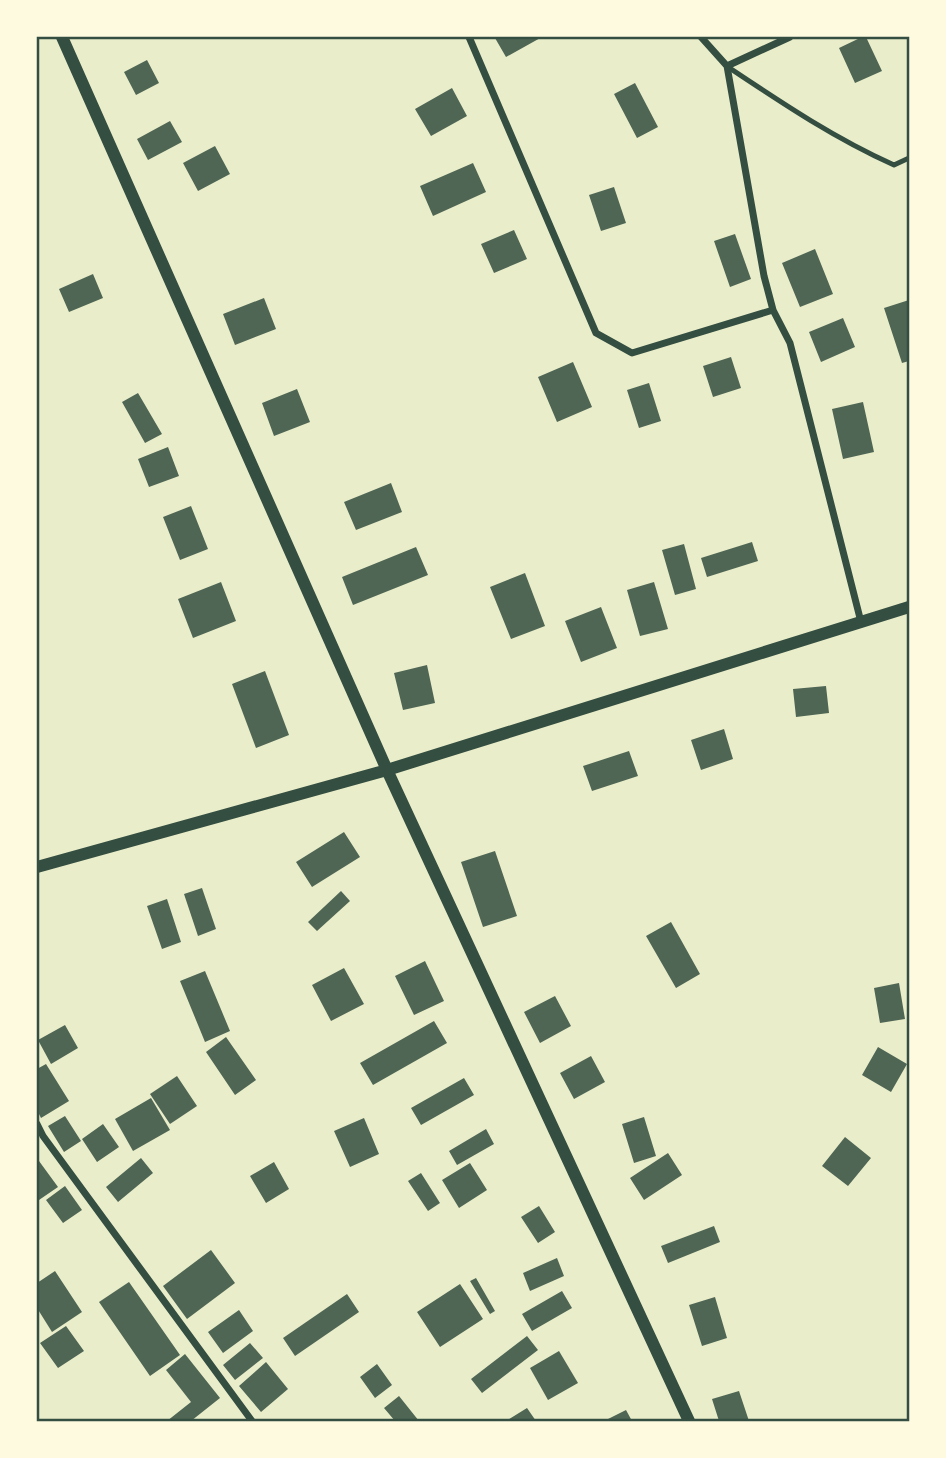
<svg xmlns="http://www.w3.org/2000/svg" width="946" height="1458" viewBox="0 0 946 1458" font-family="Ubuntu,sans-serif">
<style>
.building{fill:#4f6655}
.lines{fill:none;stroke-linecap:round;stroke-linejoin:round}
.service{stroke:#344e41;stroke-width:5}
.minor{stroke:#344e41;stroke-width:7}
.tertiary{stroke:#344e41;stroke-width:12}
.neatline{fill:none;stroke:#344e41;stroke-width:2.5}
</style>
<rect width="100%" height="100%" fill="#e9edc9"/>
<!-- building -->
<path class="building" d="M 498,37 L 542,37 L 506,57 L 495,38 Z
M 862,37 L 866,37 L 882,71 L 855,83 L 839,48 Z
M 147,60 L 159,83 L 136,95 L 124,72 Z
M 635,83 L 658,127 L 637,138 L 614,94 Z
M 452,88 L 467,116 L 431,136 L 415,109 Z
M 170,121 L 182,142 L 148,160 L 137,139 Z
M 215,146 L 230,174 L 198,191 L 183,163 Z
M 473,163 L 486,192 L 433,216 L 420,186 Z
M 614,187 L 626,223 L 601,231 L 589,195 Z
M 514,230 L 527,259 L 494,273 L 481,244 Z
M 735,234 L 751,279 L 730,287 L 714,241 Z
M 815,249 L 833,294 L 800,307 L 782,263 Z
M 93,274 L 103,298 L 69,312 L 59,289 Z
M 264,298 L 276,329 L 235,345 L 223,314 Z
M 909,300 L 909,361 L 902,363 L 884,308 Z
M 843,318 L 855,347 L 821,362 L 809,332 Z
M 731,357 L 741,388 L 713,397 L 703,366 Z
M 573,362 L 592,407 L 557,422 L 538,377 Z
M 649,383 L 661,421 L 639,428 L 627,390 Z
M 297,389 L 310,422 L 274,436 L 262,403 Z
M 138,393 L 162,434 L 145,443 L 122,402 Z
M 863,402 L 874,452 L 843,459 L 832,409 Z
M 168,447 L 179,476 L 149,487 L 138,459 Z
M 391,483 L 402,512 L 356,530 L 344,502 Z
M 191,506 L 208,549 L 180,560 L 163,517 Z
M 752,542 L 758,561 L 707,577 L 701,558 Z
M 684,544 L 696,589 L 675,595 L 662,550 Z
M 416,547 L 428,575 L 353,605 L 342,577 Z
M 525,573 L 545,626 L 511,639 L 490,587 Z
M 221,582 L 236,621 L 193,638 L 178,599 Z
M 654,582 L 668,629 L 640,636 L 627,590 Z
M 601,607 L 617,648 L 581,662 L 565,621 Z
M 427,665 L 435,703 L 403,710 L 394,673 Z
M 265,671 L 289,735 L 256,748 L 232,684 Z
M 826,686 L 829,713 L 796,717 L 793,689 Z
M 724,729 L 733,759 L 701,770 L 691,740 Z
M 629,751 L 638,776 L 592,791 L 583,766 Z
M 344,832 L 360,857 L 312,887 L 296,862 Z
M 495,851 L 517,916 L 483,927 L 461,862 Z
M 202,888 L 216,929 L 198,936 L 184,894 Z
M 341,891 L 350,901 L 317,931 L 308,922 Z
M 167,899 L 181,942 L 162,949 L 147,906 Z
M 671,922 L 700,974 L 676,988 L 646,936 Z
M 425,961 L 444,1001 L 414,1015 L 395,976 Z
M 344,968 L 364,1004 L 331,1021 L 312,985 Z
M 205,971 L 230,1031 L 205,1042 L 180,981 Z
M 899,983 L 905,1019 L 880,1023 L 874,988 Z
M 555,996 L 571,1026 L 540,1043 L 524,1012 Z
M 434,1021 L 447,1043 L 373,1085 L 360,1063 Z
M 65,1025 L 78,1048 L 51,1064 L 38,1040 Z
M 226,1037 L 256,1080 L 235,1095 L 206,1052 Z
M 878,1047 L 907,1064 L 891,1092 L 862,1075 Z
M 591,1056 L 605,1082 L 574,1099 L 560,1073 Z
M 46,1064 L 69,1101 L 41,1118 L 37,1110 L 37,1069 Z
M 177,1076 L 197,1106 L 170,1124 L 150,1094 Z
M 464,1078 L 474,1095 L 421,1125 L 411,1108 Z
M 151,1098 L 170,1130 L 133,1151 L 115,1119 Z
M 65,1116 L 81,1141 L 64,1152 L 48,1126 Z
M 644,1117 L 656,1156 L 634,1163 L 622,1124 Z
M 364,1118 L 379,1154 L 350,1167 L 334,1131 Z
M 103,1124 L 119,1147 L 97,1162 L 82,1139 Z
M 486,1129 L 494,1144 L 457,1165 L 449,1151 Z
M 845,1137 L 871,1158 L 848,1186 L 822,1166 Z
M 668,1153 L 682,1175 L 644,1200 L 630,1178 Z
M 141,1158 L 153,1173 L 118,1202 L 106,1187 Z
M 39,1161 L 58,1187 L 39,1200 L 37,1197 L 37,1163 Z
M 274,1162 L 289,1189 L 266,1203 L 250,1176 Z
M 470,1163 L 487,1190 L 459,1208 L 442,1180 Z
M 421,1173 L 440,1203 L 428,1211 L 408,1181 Z
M 65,1186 L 82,1210 L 63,1223 L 46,1200 Z
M 539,1206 L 555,1232 L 538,1243 L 521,1217 Z
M 714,1226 L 720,1242 L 668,1263 L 661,1246 Z
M 211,1250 L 235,1283 L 187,1319 L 163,1286 Z
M 557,1258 L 564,1276 L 530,1291 L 523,1273 Z
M 55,1271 L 82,1312 L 52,1332 L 37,1308 L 37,1283 Z
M 476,1278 L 495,1311 L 490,1314 L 470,1281 Z
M 129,1282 L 180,1355 L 150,1376 L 99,1302 Z
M 460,1284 L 483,1319 L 440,1347 L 417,1312 Z
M 562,1291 L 572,1308 L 532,1331 L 522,1314 Z
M 347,1294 L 359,1312 L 295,1356 L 283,1338 Z
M 715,1297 L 727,1338 L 702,1346 L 689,1305 Z
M 239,1310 L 253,1331 L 223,1353 L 208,1332 Z
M 66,1326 L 84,1351 L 58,1368 L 40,1343 Z
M 527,1336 L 538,1350 L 482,1393 L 471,1379 Z
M 250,1343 L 263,1358 L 235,1380 L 223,1365 Z
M 559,1351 L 578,1383 L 548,1400 L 530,1368 Z
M 185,1354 L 220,1398 L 191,1421 L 167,1421 L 191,1402 L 166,1370 Z
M 266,1362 L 288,1389 L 261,1412 L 239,1386 Z
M 377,1364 L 392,1385 L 375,1398 L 360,1377 Z
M 739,1391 L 749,1421 L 719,1421 L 712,1399 Z
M 399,1396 L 419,1421 L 395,1421 L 384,1408 Z
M 527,1408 L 536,1421 L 506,1421 Z
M 626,1410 L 632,1421 L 604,1421 Z"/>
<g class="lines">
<!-- service -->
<path class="service" d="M 728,67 C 782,103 834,138 894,165 L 909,158"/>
<!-- minor -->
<path class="minor" d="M 469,37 L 596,333 L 632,353 L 773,310 L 790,343 L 861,622
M 701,37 L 727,66 L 790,37
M 727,66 L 764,276 L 773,310
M 37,1124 L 43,1136 L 252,1421"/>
<!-- tertiary -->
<path class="tertiary" d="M 62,37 L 387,770 L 689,1421
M 37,867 L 387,770 L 909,607"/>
</g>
<!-- border -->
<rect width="946" height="1458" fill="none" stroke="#fefae0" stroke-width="77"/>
<rect x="38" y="38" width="870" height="1382" class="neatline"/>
</svg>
